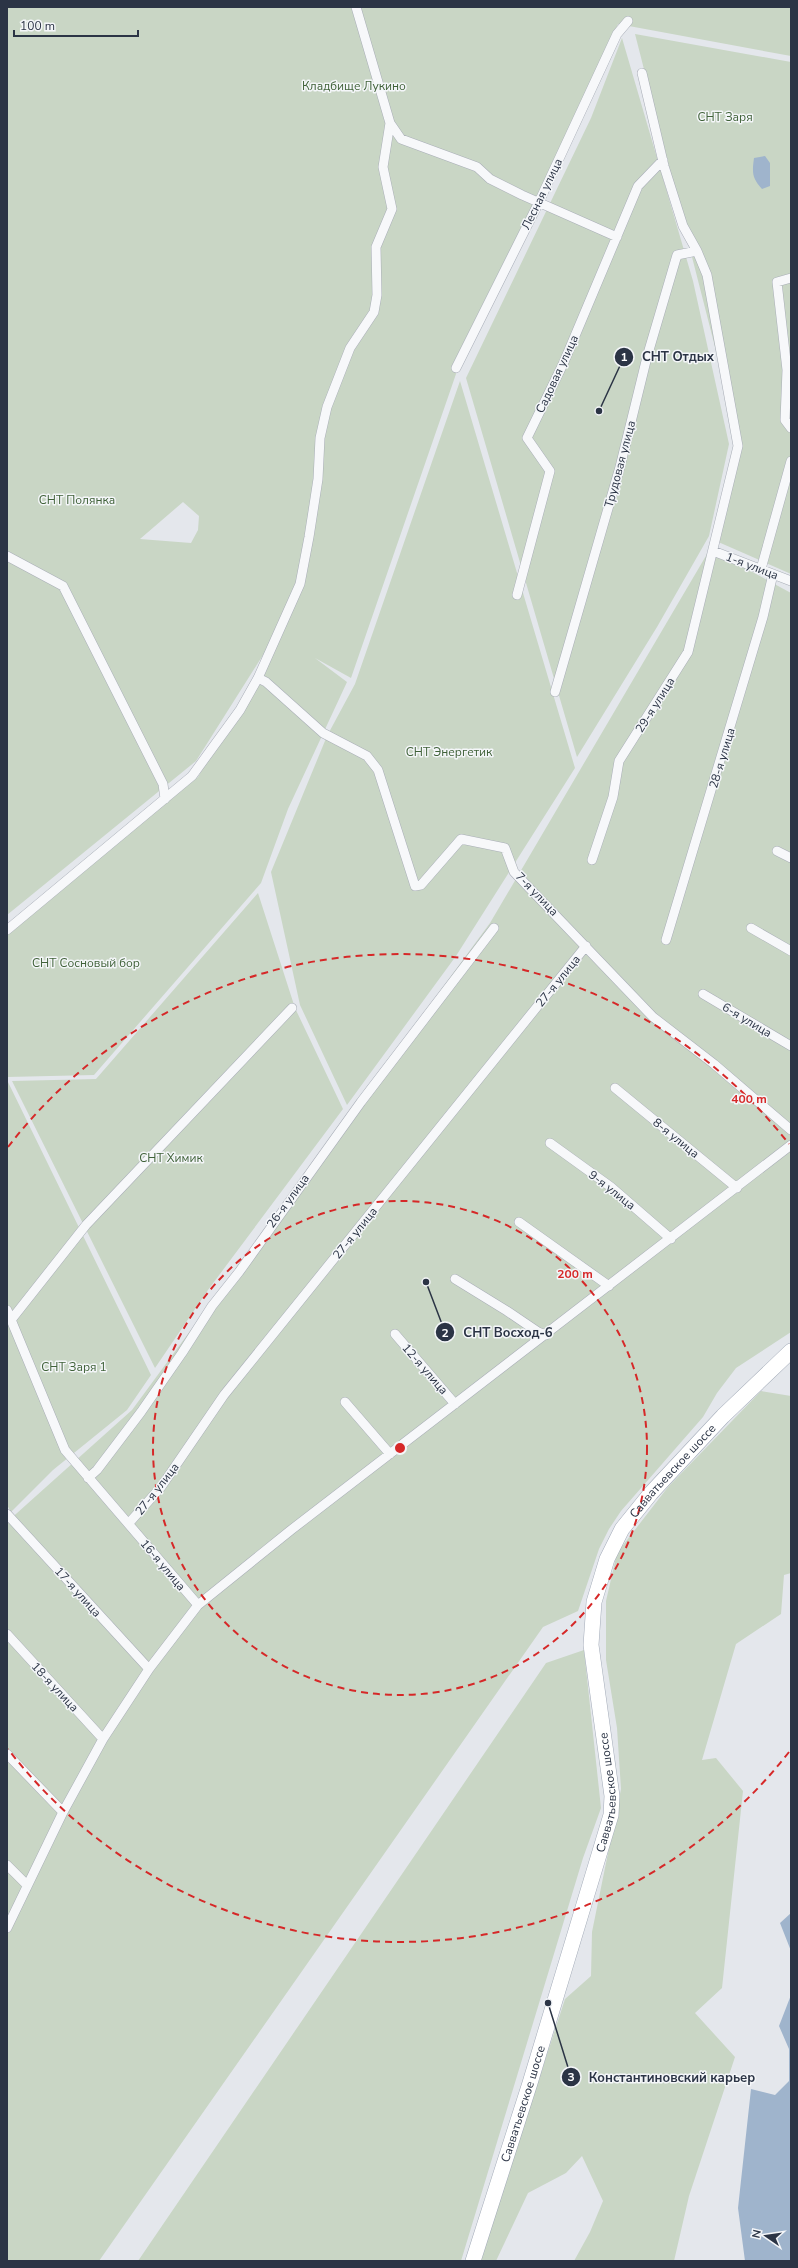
<svg xmlns="http://www.w3.org/2000/svg" width="798" height="2268" viewBox="0 0 798 2268" font-family="'Nunito Sans',sans-serif">
<style>
.green{fill:#c9d6c5;fill-rule:evenodd}
.water{fill:#9fb4cc}
.lines{fill:none;stroke-linecap:round;stroke-linejoin:round}
.street-casing{stroke:#a9aeb7;stroke-width:10}
.primary-casing{stroke:#a3abb8;stroke-width:16}
.street{stroke:#f7f8fa;stroke-width:9}
.primary{stroke:#fff;stroke-width:15}
.ring{fill:none;stroke:#d62828;stroke-width:2;stroke-dasharray:7 5}
.labels{text-anchor:middle;dominant-baseline:central;stroke-width:3;stroke-linejoin:round;paint-order:stroke}
.park-label{font-size:12px;fill:#3f6138;stroke:#f4f6f9}
.street-label{font-size:12px;fill:#2b3445;stroke:#f4f6f9}
.centre{fill:#d62828;stroke:#f4f6f9;stroke-width:2}
.ring-label{font-size:12px;text-anchor:middle;font-weight:bold;fill:#d62828;stroke:#f4f6f9;stroke-width:3;stroke-linejoin:round;paint-order:stroke}
.leader{fill:none;stroke:#2b3445;stroke-width:1.5}
.callout-dot{fill:#2b3445;stroke:#f4f6f9;stroke-width:1.5}
.mark-label{font-size:12px;text-anchor:middle;font-weight:bold;fill:#fff}
.callout-label{font-size:13px;text-anchor:middle;font-weight:bold;fill:#2b3445;stroke:#f4f6f9;stroke-width:3;stroke-linejoin:round;paint-order:stroke}
</style>
<rect width="100%" height="100%" fill="#e4e7ec"/>
<!-- green -->
<path class="green" d="M 7,7 L 791,7 L 791,56 L 618,24 L 555,177 L 456,374 L 351,678 L 315,658 L 347,682 L 288,809 L 261,883 L 94,1075 L 7,1077 L 7,925 L 198,777 L 244,697 L 275,636 L 196,761 L 7,915 ZM 183,502 L 199,516 L 198,530 L 191,543 L 140,539 Z
M 635,34 L 791,62 L 791,574 L 716,541 L 737,433 Z
M 622,38 L 693,281 L 729,444 L 709,536 L 657,627 L 577,757 L 466,378 L 591,118 Z
M 460,381 L 575,768 L 456,956 L 347,1105 L 300,1005 L 271,872 L 327,736 L 355,684 Z
M 710,549 L 791,593 L 791,1332 L 736,1368 L 717,1393 L 703,1417 L 621,1511 L 609,1529 L 599,1549 L 578,1611 L 543,1627 L 99,2261 L 7,2261 L 7,1522 L 132,1410 L 490,923 Z
M 258,893 L 295,1008 L 343,1109 L 208,1290 L 155,1368 L 12,1081 L 96,1079 Z
M 7,1080 L 151,1375 L 127,1410 L 53,1470 L 11,1512 L 7,1505 Z
M 761,1391 L 791,1396 L 791,1573 L 784,1575 L 781,1614 L 736,1644 L 702,1760 L 716,1758 L 743,1791 L 722,1988 L 695,2013 L 735,2057 L 689,2196 L 674,2261 L 574,2261 L 590,2232 L 603,2201 L 582,2156 L 566,2173 L 528,2193 L 496,2261 L 480,2261 L 565,1999 L 591,1976 L 592,1932 L 621,1789 L 617,1728 L 606,1660 L 606,1601 L 617,1553 L 668,1487 Z
M 584,1650 L 601,1808 L 583,1858 L 461,2261 L 138,2261 L 546,1663 Z"/>
<!-- water -->
<path class="water" d="M 765,156 L 770,163 L 770,186 L 762,189 C 752,178 752,173 754,158 Z
M 791,1913 L 791,1951 L 780,1923 Z
M 791,1995 L 791,2261 L 745,2261 L 738,2208 L 751,2089 L 775,2095 L 789,2081 L 789,2049 L 779,2026 Z"/>
<g class="lines">
<defs>
<path id="street" d="M 356,7 L 390,123 L 401,139 L 477,167 L 490,179 L 522,195 L 617,237
M 791,278 L 777,282 L 787,370 L 785,420 L 791,428
M 456,368 L 539,202 L 617,34 L 628,21
M 713,551 L 791,581
M 7,556 L 63,586 L 163,784 L 165,799
M 761,569 L 791,461
M 517,595 L 550,471 L 527,438 L 564,362 L 638,186 L 663,160
M 258,678 L 266,682 L 323,733 L 367,756 L 378,770 L 415,886 L 421,885 L 461,839 L 505,848 L 514,872 L 653,1017 L 714,1064 L 791,1130
M 555,692 L 620,467 L 647,357 L 677,255 L 697,251
M 777,851 L 791,858
M 592,860 L 613,797 L 619,761 L 688,652 L 738,446 L 707,275 L 697,251 L 683,226 L 664,166 L 642,73
M 751,928 L 791,951
M 7,930 L 192,776 L 240,710 L 258,678 L 300,584 L 309,537 L 318,479 L 320,438 L 327,407 L 350,348 L 374,312 L 377,295 L 376,247 L 392,209 L 383,167 L 390,123
M 666,940 L 763,617 L 773,574
M 703,994 L 791,1046
M 615,1088 L 737,1188
M 550,1143 L 611,1187 L 671,1239
M 519,1222 L 609,1286
M 455,1279 L 507,1311 L 538,1332 L 546,1335
M 7,1310 L 65,1450 L 198,1605
M 11,1320 L 86,1225 L 292,1008
M 395,1334 L 455,1404
M 345,1402 L 390,1454
M 88,1478 L 97,1470 L 141,1412 L 182,1353 L 212,1306 L 239,1272 L 361,1102 L 494,928
M 7,1514 L 149,1669
M 129,1523 L 161,1487 L 224,1395 L 586,946
M 7,1634 L 103,1739
M 7,1754 L 63,1812
M 7,1865 L 27,1885
M 7,1928 L 63,1812 L 103,1739 L 149,1669 L 198,1605 L 291,1530 L 791,1145"/>
<g id="primary">
<path id="s1" d="M 473,2261 L 530,2083 L 611,1815 L 612,1796 L 591,1645 L 594,1602 L 607,1559 L 622,1529 L 651,1493 L 723,1416 L 791,1351"/>
</g>
</defs>
<!-- street casing -->
<use href="#street" class="street-casing"/>
<!-- primary casing -->
<use href="#primary" class="primary-casing"/>
<!-- street -->
<use href="#street" class="street"/>
<!-- primary -->
<use href="#primary" class="primary"/>
</g>
<!-- distance rings -->
<g class="ring">
<circle cx="400" cy="1448" r="247"/>
<path d="M789 1752A494 494 0 0 1 8 1749M8 1147A494 494 0 0 1 789 1144"/>
</g>
<g class="labels">
<!-- park labels -->
<g class="park-label">
<text x="354" y="86">Кладбище Лукино</text>
<text x="725" y="117">СНТ Заря</text>
<text x="77" y="500">СНТ Полянка</text>
<text x="449" y="752">СНТ Энергетик</text>
<text x="86" y="963">СНТ Сосновый бор</text>
<text x="171" y="1158">СНТ Химик</text>
<text x="74" y="1367">СНТ Заря 1</text>
</g>
<!-- street labels -->
<g class="street-label">
<text transform="translate(542 194) rotate(-64)">Лесная улица</text>
<text transform="translate(557 374) rotate(-65)">Садовая улица</text>
<text transform="translate(620 464) rotate(-75)">Трудовая улица</text>
<text transform="translate(752 566) rotate(21)">1-я улица</text>
<text transform="translate(655 705) rotate(-58)">29-я улица</text>
<text transform="translate(722 758) rotate(-73)">28-я улица</text>
<text transform="translate(537 894) rotate(46)">7-я улица</text>
<text transform="translate(558 981) rotate(-51)">27-я улица</text>
<text transform="translate(747 1020) rotate(31)">6-я улица</text>
<text transform="translate(676 1138) rotate(39)">8-я улица</text>
<text transform="translate(612 1190) rotate(38)">9-я улица</text>
<text transform="translate(288 1201) rotate(-54)">26-я улица</text>
<text transform="translate(355 1233) rotate(-51)">27-я улица</text>
<text transform="translate(425 1369) rotate(49)">12-я улица</text>
<text stroke="none"><textPath href="#s1" startOffset="837">Савватьевское шоссе</textPath></text>
<text transform="translate(157 1489) rotate(-52)">27-я улица</text>
<text transform="translate(163 1565) rotate(50)">16-я улица</text>
<text transform="translate(78 1592) rotate(48)">17-я улица</text>
<text transform="translate(55 1687) rotate(47)">18-я улица</text>
<text stroke="none"><textPath href="#s1" startOffset="489">Савватьевское шоссе</textPath></text>
<text stroke="none"><textPath href="#s1" startOffset="165">Савватьевское шоссе</textPath></text>
</g>
</g>
<circle cx="400" cy="1448" r="6" class="centre"/>
<g class="ring-label">
<text x="749" y="1103">400 m</text>
<text x="575" y="1278">200 m</text>
</g>
<!-- callouts -->
<path class="leader" d="M599 411L624 357M426 1282L445 1332M548 2003L571 2077"/>
<g class="callout-dot">
<circle cx="599" cy="411" r="4"/>
<circle cx="426" cy="1282" r="4"/>
<circle cx="548" cy="2003" r="4"/>
<circle cx="624" cy="357" r="10"/>
<circle cx="445" cy="1332" r="10"/>
<circle cx="571" cy="2077" r="10"/>
</g>
<g class="mark-label">
<text x="624" y="361">1</text>
<text x="445" y="1337">2</text>
<text x="571" y="2081">3</text>
</g>
<g class="callout-label">
<text x="678" y="361">СНТ Отдых</text>
<text x="508" y="1337">СНТ Восход-6</text>
<text x="672" y="2082">Константиновский карьер</text>
</g>
<!-- border -->
<rect width="798" height="2268" fill="none" stroke="#2b3445" stroke-width="16"/>
<!-- north arrow -->
<g transform="translate(766 2236) rotate(283)" stroke="#f4f6f9" stroke-width="3" paint-order="stroke">
<path d="M0-3L7 15L0 10L-7 15Z" fill="#2b3445"/>
<text y="-6" font-size="11" font-weight="bold" text-anchor="middle" fill="#2b3445">N</text>
</g>
<!-- scale -->
<path d="M14 30v6h124v-6" fill="none" stroke="#2b3445" stroke-width="2"/>
<text x="20" y="30" font-size="12" fill="#2b3445" stroke="#f4f6f9" stroke-width="3" paint-order="stroke">100 m</text>
</svg>
